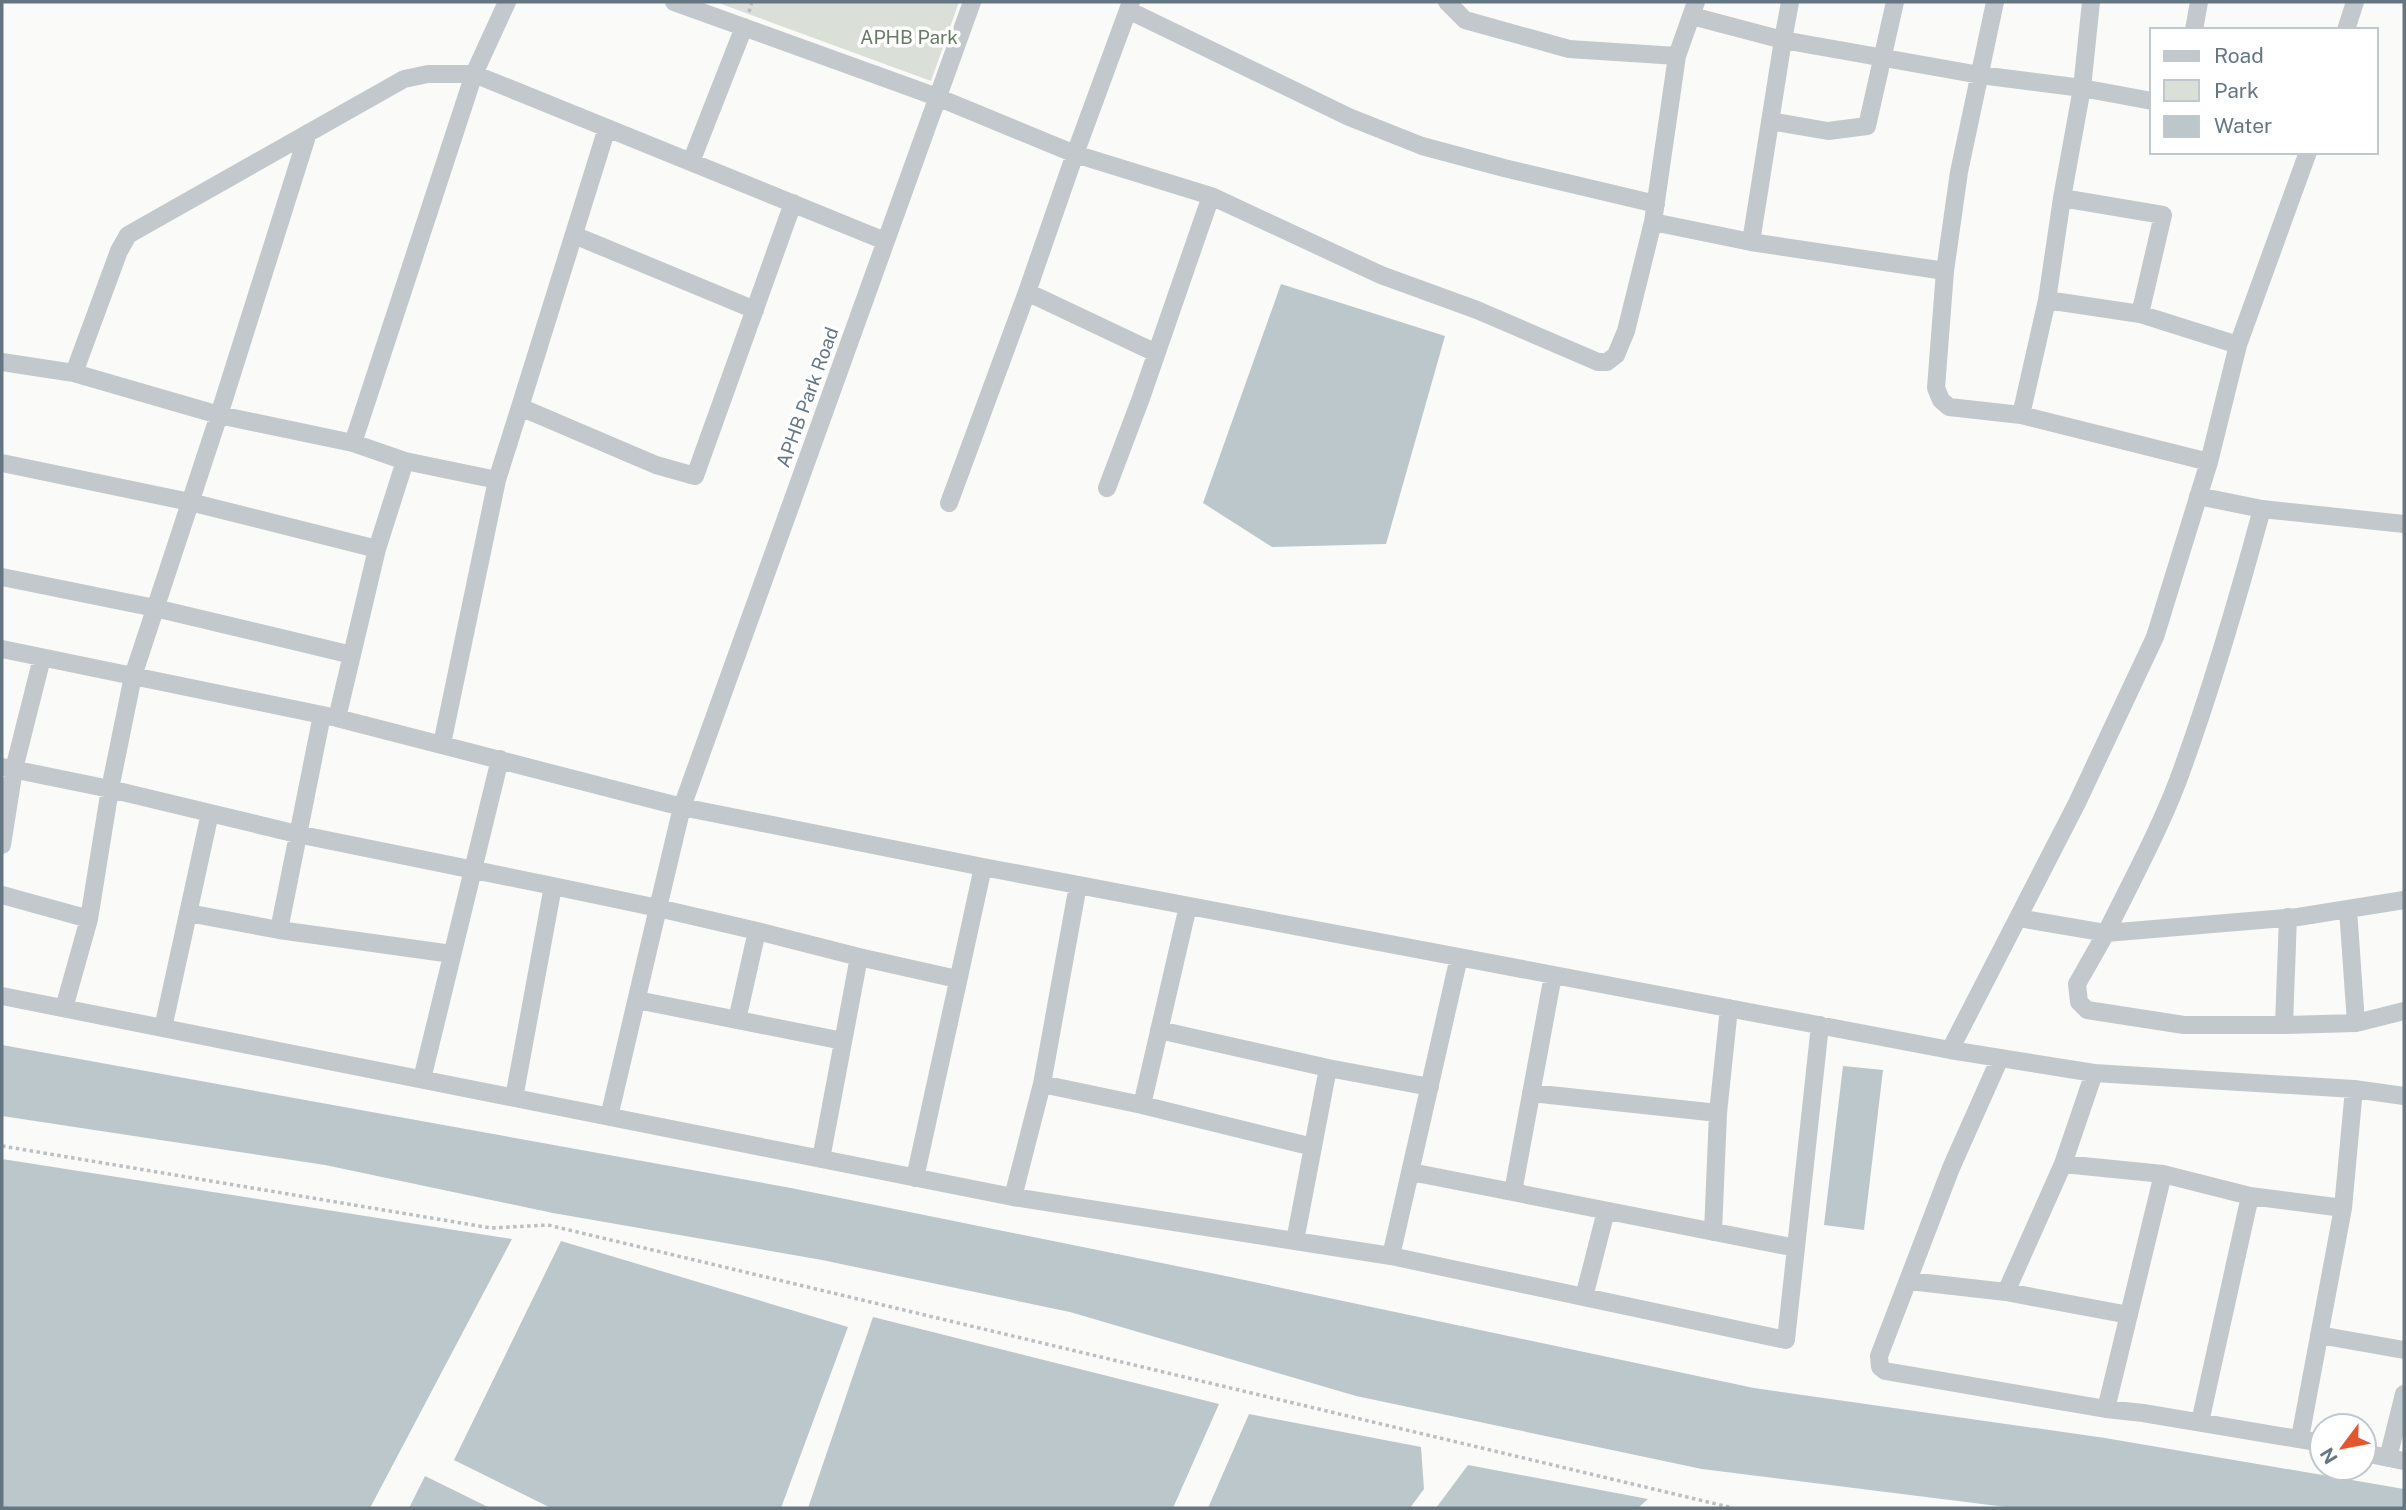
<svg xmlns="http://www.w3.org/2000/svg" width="2406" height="1510" viewBox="0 0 2406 1510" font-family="'Public Sans',sans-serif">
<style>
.green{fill:#dadfd7}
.water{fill:#bbc7cb}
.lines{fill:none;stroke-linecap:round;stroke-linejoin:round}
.path{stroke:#bbbfc2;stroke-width:3.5;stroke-dasharray:3.5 3.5;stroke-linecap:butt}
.street{stroke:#c3c8cc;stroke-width:18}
.labels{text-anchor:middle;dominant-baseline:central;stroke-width:7;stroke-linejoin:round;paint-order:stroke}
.park-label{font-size:19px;fill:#687a64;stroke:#fff}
.street-label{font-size:19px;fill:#657683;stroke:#fff}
</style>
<rect width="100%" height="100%" fill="#fafaf8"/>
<!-- green -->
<path class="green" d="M 716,2 L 959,2 L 931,81 Z"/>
<!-- water -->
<path class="water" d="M 1281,284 L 1445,336 L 1386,544 L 1272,547 L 1203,503 Z
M 2,1045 L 791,1188 L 1216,1274 L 1754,1388 L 2105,1438 L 2404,1489 L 2404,1508 L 2014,1508 L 1702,1469 L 1356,1396 L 1070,1312 L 822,1260 L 553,1213 L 325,1165 L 2,1116 Z
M 1843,1066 L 1883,1070 L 1864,1230 L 1824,1225 Z
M 2,1159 L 512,1239 L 370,1508 L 2,1508 Z
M 561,1241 L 848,1327 L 781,1508 L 551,1508 L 454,1460 Z
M 873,1317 L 1219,1404 L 1173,1508 L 808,1508 Z
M 1249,1414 L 1421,1447 L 1424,1489 L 1410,1508 L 1208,1508 Z
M 1468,1465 L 1648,1499 L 1638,1508 L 1436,1508 Z
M 425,1476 L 490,1508 L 409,1508 Z"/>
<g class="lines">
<!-- path -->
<path class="path" d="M 749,12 L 752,2
M 2,1146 L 491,1228 L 548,1225 L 1733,1508"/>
<!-- street -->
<path class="street" d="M 674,2 L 937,97 L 1075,154 L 1027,292
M 1447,2 L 1465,20 L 1569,49 L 1677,56
M 1790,2 L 1783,40 L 1980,75 L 2082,88 L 2062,198 L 2047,300 L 2021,415
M 2091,2 L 2082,88 L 2152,101
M 1128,10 L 1349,117 L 1422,146 L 1504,168 L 1656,204
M 1692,16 L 1783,40 L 1751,242 L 1945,271 L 1936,388 L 1941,400 L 1949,407 L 2021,415 L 2209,462
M 2194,30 L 2199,2
M 2346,30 L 2355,2
M 1770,121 L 1828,131 L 1867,126 L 1895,2
M 691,162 L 744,27
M 1211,196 L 1381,275 L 1477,310 L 1598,362 L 1607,362 L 1616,355 L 1626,331 L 1653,222 L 1677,56 L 1696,2
M 2062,198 L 2163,215 L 2140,314
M 1653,222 L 1751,242
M 574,235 L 755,310
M 1945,271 L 1959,172 L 1995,2
M 2047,300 L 2140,314 L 2238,345
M 2,362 L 74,373 L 219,415 L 353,443
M 74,373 L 119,251 L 128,235 L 404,79 L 428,74 L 474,74 L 507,2
M 520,407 L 607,128
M 405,461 L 497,480
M 2,463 L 190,502 L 377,549
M 1107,488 L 1141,398 L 1211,196 L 1075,154 L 1131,2
M 2198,496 L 2262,509 L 2404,524
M 949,503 L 1027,292 L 1156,353
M 2,577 L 155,608 L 352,655
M 2,649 L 337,718 L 682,807 L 983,867 L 1950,1050 L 2094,1073 L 2354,1089 L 2404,1096
M 322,715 L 279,930 L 452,954
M 337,718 L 377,549 L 405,461 L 353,443 L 474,74 L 885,241
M 442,744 L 497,480 L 520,407 L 656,465 L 695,476 L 793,203
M 2,767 L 110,789 L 210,813 L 163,1028
M 210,813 L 297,834 L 553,886
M 2,845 L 14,769 L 42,658
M 2,895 L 89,919
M 2404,900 L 2298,917 L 2106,933 L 2077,984 L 2079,1002 L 2087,1010 L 2184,1025 L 2284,1025 L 2356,1023 L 2404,1011
M 1188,906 L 1142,1105 L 1313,1147
M 2348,909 L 2356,1023
M 188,913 L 279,930
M 2018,918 L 2106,933 C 2133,878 2164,822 2184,764 C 2214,681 2239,594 2262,509
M 757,931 L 859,957
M 2,996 L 1013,1197 L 1391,1256 L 1786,1340 L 1820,1025
M 637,1000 L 843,1041
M 64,1008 L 89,919 L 110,789 L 133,676 L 219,415 L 308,133
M 737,1020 L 757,931 L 658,908 L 682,807 L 972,2
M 2284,1025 L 2288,917
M 1159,1030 L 1328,1068
M 1950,1050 L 2077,803 L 2155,637 L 2209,462 L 2238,345 L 2308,152
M 2000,1058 L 1951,1168 L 1879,1356 L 1880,1367 L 1885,1371 L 2106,1409 L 2143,1413 L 2322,1443
M 422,1079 L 500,759
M 1042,1084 L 1142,1105
M 1531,1093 L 1718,1113
M 514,1098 L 553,886 L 658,908 L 609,1117
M 821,1159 L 859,957 L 957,979
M 2063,1164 L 2163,1174 L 2106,1409
M 1411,1172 L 1796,1248
M 2163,1174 L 2250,1196 L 2200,1422
M 915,1178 L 983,867
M 1513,1192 L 1553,975
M 2250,1196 L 2343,1208 L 2300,1438
M 1013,1197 L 1042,1084 L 1078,885
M 2343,1208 L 2354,1089
M 1713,1232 L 1718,1113 L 1729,1008
M 1295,1241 L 1328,1068 L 1430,1087
M 1391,1256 L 1459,957
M 1909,1281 L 2006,1292 L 2129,1315
M 2006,1292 L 2063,1164 L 2094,1073
M 1584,1297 L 1606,1211
M 2319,1335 L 2404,1350
M 2364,1453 L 2404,1461
M 2388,1458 L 2404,1394"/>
</g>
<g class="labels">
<!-- park labels -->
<g class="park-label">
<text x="909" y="37">APHB Park</text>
</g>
<!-- street labels -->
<g class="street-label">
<text transform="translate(807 397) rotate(-70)">APHB Park Road</text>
</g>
</g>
<!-- border -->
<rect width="2406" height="1510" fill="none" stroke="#657683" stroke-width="7"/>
<!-- legend -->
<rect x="2150" y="28" width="228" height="126" fill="#ffffff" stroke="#c1c8cd" stroke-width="2"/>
<rect x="2164" y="51" width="35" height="10" fill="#c3c8cc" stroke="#c1c8cd" stroke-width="2"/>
<text x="2214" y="63" font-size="21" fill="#657683">Road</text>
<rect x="2164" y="80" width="35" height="21" fill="#dadfd7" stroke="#c1c8cd" stroke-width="2"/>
<text x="2214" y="98" font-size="21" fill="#657683">Park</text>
<rect x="2164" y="116" width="35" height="21" fill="#bbc7cb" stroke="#c1c8cd" stroke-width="2"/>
<text x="2214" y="133" font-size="21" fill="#657683">Water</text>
<!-- north arrow -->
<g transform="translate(2343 1447) rotate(238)"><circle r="33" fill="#ffffff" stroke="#c1c8cd" stroke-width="2"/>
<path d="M0-5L12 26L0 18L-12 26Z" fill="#e4572e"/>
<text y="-10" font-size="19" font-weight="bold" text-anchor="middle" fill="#657683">N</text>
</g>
</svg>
